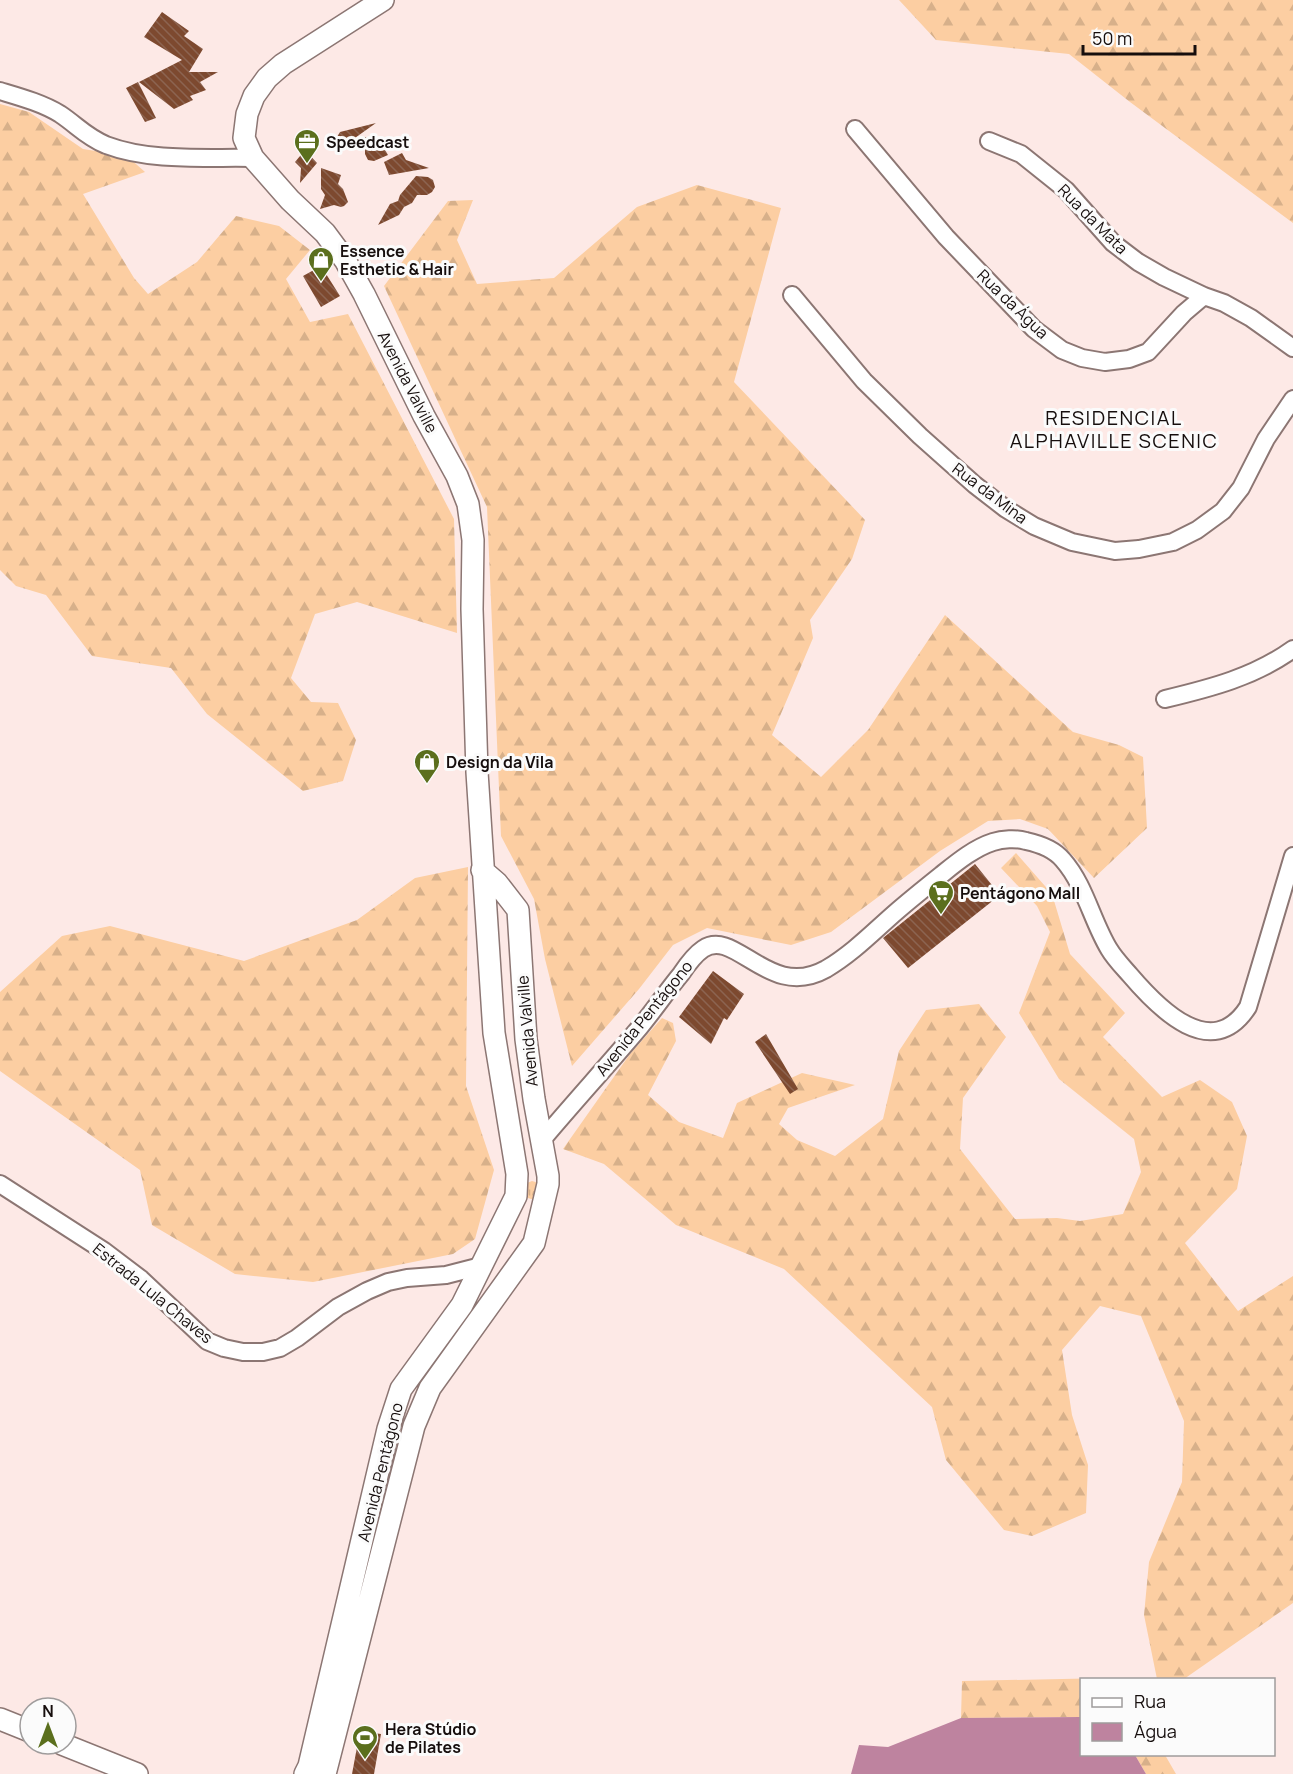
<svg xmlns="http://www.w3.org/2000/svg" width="1293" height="1774" viewBox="0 0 1293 1774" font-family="Manrope,sans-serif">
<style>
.grass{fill:url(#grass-tufts)}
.forest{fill:url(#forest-firs)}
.water{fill:#be839f}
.building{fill:url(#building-back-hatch)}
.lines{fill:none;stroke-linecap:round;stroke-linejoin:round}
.minor-casing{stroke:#8c7673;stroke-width:20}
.major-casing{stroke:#8c7673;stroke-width:24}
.minor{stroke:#fff;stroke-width:16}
.major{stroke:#fff;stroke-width:21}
.labels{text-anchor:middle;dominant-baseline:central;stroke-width:6;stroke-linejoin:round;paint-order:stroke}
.poi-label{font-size:16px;font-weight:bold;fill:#160e0d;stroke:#fbfbfb;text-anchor:start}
.street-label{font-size:16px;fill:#160e0d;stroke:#fbfbfb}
.quarter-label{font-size:20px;letter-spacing:1.5px;fill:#160e0d;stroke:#fbfbfb}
</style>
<defs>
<pattern id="grass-tufts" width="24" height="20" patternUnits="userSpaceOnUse" patternTransform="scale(1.5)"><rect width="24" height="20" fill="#fccea2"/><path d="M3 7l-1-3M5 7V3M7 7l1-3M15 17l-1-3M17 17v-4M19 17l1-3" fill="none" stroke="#d7b08a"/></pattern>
<pattern id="forest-firs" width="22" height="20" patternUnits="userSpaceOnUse" patternTransform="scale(1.5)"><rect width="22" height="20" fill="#fccea2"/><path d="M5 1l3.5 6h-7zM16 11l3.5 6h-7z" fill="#d7b08a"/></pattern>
<pattern id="building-back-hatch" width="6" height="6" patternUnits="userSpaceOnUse" patternTransform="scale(1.5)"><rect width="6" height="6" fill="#7d492f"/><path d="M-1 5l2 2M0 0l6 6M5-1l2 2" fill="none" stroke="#8c6451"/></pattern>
</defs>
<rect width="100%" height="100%" fill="#fde9e6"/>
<!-- grass -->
<path class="grass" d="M 532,1181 L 539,1183 L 534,1200 L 525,1197 L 527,1183 Z"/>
<!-- forest -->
<path class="forest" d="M 899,0 L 1293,0 L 1293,223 L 1130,102 L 1069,54 L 936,40 Z
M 0,104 L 29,112 L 83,149 L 127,156 L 145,172 L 83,194 L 134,278 L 148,294 L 197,262 L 236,216 L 279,226 L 310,250 L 286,279 L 310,322 L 348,314 L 454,519 L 457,633 L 357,602 L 315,614 L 291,678 L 311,702 L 338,703 L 356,740 L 343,781 L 303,791 L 207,714 L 171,668 L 92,656 L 46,595 L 16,586 L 0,570 Z
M 697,185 L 781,208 L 734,382 L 865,520 L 852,559 L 810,620 L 813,638 L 772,735 L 821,777 L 868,730 L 945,615 L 1073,732 L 1119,745 L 1143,757 L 1147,828 L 1094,878 L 1048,829 L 1020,819 L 988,821 L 940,851 L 831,932 L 791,945 L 707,928 L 673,945 L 639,989 L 572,1066 L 545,959 L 534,899 L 501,836 L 487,507 L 384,286 L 448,201 L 473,200 L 457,240 L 477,284 L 554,278 L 637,207 Z
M 1016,853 L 1052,894 L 1070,954 L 1125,1013 L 1103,1037 L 1162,1097 L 1200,1080 L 1232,1102 L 1247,1136 L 1237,1189 L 1185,1243 L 1238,1311 L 1293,1276 L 1293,1603 L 1184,1679 L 1157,1679 L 1144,1615 L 1149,1562 L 1182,1482 L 1184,1421 L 1141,1316 L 1100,1306 L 1062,1350 L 1072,1415 L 1088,1465 L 1086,1513 L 1032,1536 L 1004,1530 L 946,1460 L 932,1407 L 784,1269 L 676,1225 L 604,1164 L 563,1149 L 630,1054 L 662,1018 L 673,1023 L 676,1041 L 648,1095 L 679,1122 L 723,1138 L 737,1103 L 802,1073 L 855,1085 L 788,1108 L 779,1124 L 797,1140 L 835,1156 L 883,1119 L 899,1051 L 926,1010 L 979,1004 L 1006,1037 L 963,1098 L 960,1149 L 1015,1219 L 1057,1218 L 1080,1221 L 1123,1214 L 1141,1172 L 1134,1139 L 1059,1079 L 1019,1013 L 1050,932 L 1037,906 L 1001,868 Z
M 468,867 L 466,1086 L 494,1170 L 475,1239 L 453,1254 L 313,1282 L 235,1274 L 152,1225 L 140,1170 L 0,1071 L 0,992 L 62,936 L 110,926 L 244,961 L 357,920 L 415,878 Z
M 1108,1678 L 1109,1679 L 1082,1680 L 1081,1717 L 961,1718 L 962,1681 Z
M 1135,1755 L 1165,1755 L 1176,1774 L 1146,1774 Z"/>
<!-- water -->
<path class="water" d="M 1081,1717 L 1082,1754 L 1135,1755 L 1146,1774 L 851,1774 L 859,1745 L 888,1747 L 961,1718 Z"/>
<!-- building -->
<path class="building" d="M 162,12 L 189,31 L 184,36 L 203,49 L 189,72 L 218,72 L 200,82 L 206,90 L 190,96 L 193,100 L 174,109 L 139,82 L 182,60 L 144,37 Z
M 138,82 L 156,118 L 145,122 L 126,88 Z
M 376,123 L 338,150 L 337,137 L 340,132 Z
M 365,137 L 381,143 L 388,155 L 374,161 L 368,160 L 365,154 Z
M 305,150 L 317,163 L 300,183 L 301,168 L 295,162 Z
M 402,153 L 406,160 L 429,168 L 389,175 L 384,162 Z
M 321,168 L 341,175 L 338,184 L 343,189 L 348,202 L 344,206 L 341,207 L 334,205 L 320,209 L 325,195 L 321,189 Z
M 416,176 L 428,177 L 433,180 L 435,187 L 432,192 L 427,195 L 417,195 L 412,203 L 404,207 L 399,215 L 378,225 L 390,204 L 398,201 L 400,195 Z
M 321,266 L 340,296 L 321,307 L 303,276 Z
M 975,864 L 1000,895 L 908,968 L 883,938 Z
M 713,971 L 744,994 L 727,1020 L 724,1018 L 711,1044 L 679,1017 Z
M 766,1034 L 798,1089 L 790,1094 L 755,1042 Z
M 360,1731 L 381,1734 L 374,1774 L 352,1774 Z"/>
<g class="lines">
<defs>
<path id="minor" d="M 0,91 C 20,97 42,103 60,114 C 78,126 85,136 106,145 C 151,162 206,157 253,158
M 855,129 L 946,237 L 1034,329 L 1062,350 L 1082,358 L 1105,362 L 1129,359 L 1148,352 L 1184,313 L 1204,296
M 989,141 L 1021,154 L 1066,190 L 1113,243 L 1138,262 L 1164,277 L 1204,296 L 1224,303 L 1251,318 L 1293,348
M 792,295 L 864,381 L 920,436 L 975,485 L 1006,509 L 1034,526 L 1072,542 L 1115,551 L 1139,549 L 1173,542 L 1197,530 L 1223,511 L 1241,488 L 1266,439 L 1293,399
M 1165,699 C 1211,688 1254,677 1293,649
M 543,1139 C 575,1101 608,1065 640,1027 C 654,1010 667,991 681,974 C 687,965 694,955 703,949 C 735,927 769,1001 826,969 C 853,953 873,932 896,912 C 911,899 926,887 941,875 C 956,863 974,848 993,842 C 1002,839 1016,838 1026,841 C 1040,844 1054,849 1063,860 C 1085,885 1092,921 1109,949 C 1115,959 1123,967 1130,975 C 1159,1009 1212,1063 1248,1007 L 1293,856
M 0,1184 L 104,1251 L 141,1279 L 207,1341 L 224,1348 L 243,1352 L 263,1352 L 280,1348 L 297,1338 L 338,1307 L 367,1291 L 388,1282 L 407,1278 L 446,1275 L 481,1266"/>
<path id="major" d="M 0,1719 L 30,1731
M 62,1744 L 137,1774
M 305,1774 L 309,1766 L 388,1429 L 401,1389 L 462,1305 L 516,1196 L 517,1174 L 494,1033 L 477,772 L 472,609 L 473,540 L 468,504 L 457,476 L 424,416 L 364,294 L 345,260 L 325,233 L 290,200 L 253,158 L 244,138 L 247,114 L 254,96 L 267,78 L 283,64 L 383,0
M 325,1774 L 414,1426 L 430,1388 L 534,1243 L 548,1184 L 548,1176 L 534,1099 L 526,1039 L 518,910 L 497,883 L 482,870"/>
</defs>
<!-- minor casing -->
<use href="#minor" class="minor-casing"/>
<!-- major casing -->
<use href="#major" class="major-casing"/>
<!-- minor -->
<use href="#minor" class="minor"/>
<!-- major -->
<use href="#major" class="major"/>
</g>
<!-- icons -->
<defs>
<symbol id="office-pin" viewBox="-11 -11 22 30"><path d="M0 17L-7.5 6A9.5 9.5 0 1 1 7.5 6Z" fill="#5b6f1d" stroke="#fbfbfb"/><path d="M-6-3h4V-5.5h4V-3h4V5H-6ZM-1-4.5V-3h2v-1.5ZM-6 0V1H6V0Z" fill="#fff"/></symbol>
<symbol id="shop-pin" viewBox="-11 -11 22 30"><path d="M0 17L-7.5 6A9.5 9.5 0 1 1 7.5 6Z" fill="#5b6f1d" stroke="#fbfbfb"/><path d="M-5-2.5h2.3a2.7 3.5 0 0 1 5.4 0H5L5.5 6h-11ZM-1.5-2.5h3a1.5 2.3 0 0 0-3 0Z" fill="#fff"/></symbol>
<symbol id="supermarket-pin" viewBox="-11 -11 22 30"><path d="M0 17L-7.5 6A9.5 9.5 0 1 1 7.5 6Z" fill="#5b6f1d" stroke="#fbfbfb"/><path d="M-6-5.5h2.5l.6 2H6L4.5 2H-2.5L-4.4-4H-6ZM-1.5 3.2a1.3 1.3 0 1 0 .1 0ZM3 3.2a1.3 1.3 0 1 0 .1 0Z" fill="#fff"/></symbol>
<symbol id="stadium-pin" viewBox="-11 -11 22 30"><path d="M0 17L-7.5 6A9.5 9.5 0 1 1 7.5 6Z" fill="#5b6f1d" stroke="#fbfbfb"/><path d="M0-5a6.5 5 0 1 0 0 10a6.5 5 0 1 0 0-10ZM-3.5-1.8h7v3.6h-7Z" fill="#fff"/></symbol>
</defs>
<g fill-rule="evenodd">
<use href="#office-pin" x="292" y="127" width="30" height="40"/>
<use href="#shop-pin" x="306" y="245" width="30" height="40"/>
<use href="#shop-pin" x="412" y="747" width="30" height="40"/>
<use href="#supermarket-pin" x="926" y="878" width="30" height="40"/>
<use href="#stadium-pin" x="350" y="1723" width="30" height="40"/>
</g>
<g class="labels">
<!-- poi labels -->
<g class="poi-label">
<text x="326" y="142">Speedcast</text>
<text x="340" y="251">Essence<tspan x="340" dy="18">Esthetic &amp; Hair</tspan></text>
<text x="446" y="762">Design da Vila</text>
<text x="960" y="893">Pentágono Mall</text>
<text x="385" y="1729">Hera Stúdio<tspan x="385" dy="18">de Pilates</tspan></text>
</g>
<!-- street labels -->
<g class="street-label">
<text transform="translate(1093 219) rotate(45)">Rua da Mata</text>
<text transform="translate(1013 304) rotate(44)">Rua da Água</text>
<text transform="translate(408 382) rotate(63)">Avenida Valville</text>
<text transform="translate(990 493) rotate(37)">Rua da Mina</text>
<text transform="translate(644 1018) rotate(-51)">Avenida Pentágono</text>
<text transform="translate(527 1031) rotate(-95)">Avenida Valville</text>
<text transform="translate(153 1293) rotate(39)">Estrada Lula Chaves</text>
<text transform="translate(380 1472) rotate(-76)">Avenida Pentágono</text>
</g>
<!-- quarter labels -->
<g class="quarter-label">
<text x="1114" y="417">RESIDENCIAL<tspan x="1114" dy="23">ALPHAVILLE SCENIC</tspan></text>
</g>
</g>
<!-- legend -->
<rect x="1080" y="1678" width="195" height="78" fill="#fbfbfb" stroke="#9f9c9c" stroke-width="1.5"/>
<rect x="1092" y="1698" width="30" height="9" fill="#ffffff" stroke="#9f9c9c" stroke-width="1.5"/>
<text x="1134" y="1708" font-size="18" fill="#160e0d">Rua</text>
<rect x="1092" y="1723" width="30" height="18" fill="#be839f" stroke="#9f9c9c" stroke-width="1.5"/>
<text x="1134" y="1738" font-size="18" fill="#160e0d">Água</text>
<!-- north arrow -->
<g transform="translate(48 1726)"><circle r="28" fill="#fbfbfb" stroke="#9f9c9c" stroke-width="1.5"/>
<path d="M0-4.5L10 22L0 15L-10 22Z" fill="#5b6f1d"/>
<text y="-9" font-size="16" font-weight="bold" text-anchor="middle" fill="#160e0d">N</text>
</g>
<!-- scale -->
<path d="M1083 45v9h112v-9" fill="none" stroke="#160e0d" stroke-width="3"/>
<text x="1092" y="45" font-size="18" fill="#160e0d" stroke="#fbfbfb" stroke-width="4.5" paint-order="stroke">50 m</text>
</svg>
